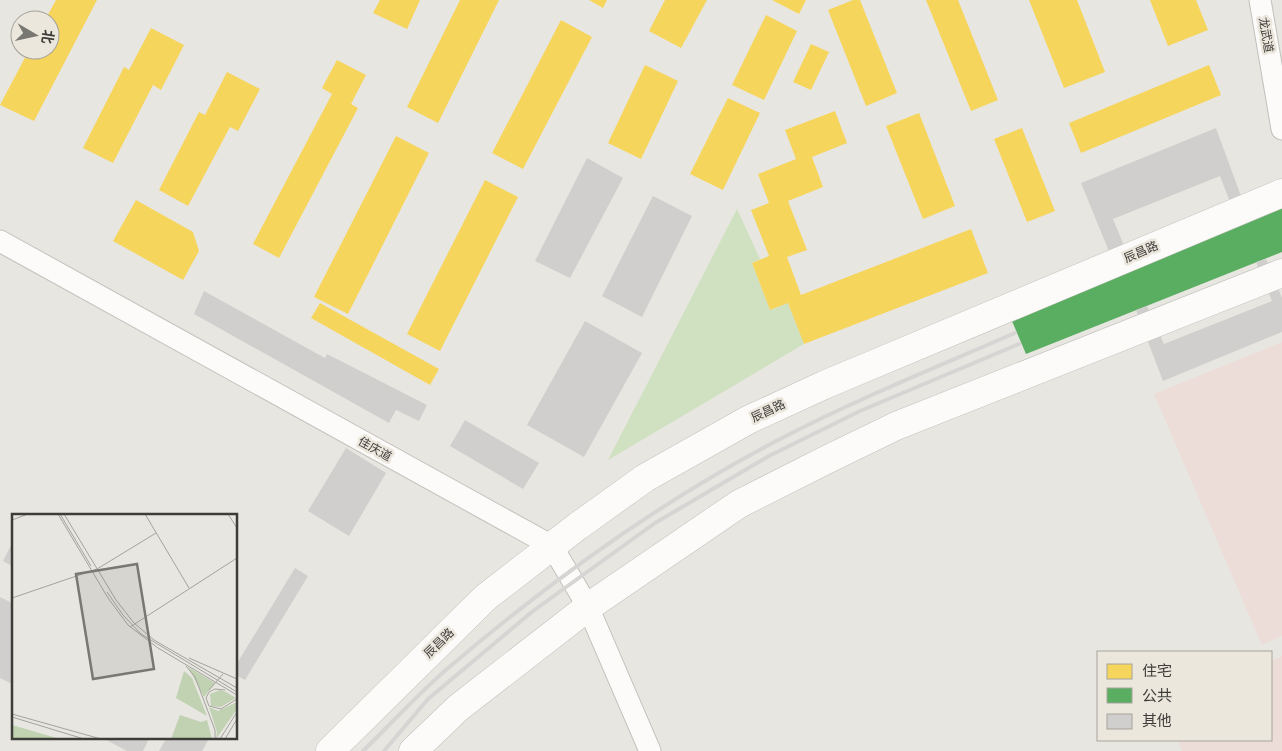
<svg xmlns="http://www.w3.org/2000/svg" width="1282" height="751" viewBox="0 0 1282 751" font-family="Helvetica,'Noto Sans SC',sans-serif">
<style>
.education{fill:#edddd9}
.green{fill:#cfe1c0}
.homes{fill:#f6d55c}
.public{fill:#5aae61}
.building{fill:#d1cfcd}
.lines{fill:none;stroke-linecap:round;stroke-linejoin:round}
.minor-casing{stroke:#c2c1bc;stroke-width:23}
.major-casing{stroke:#c2c1bc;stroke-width:29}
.minor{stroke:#fcfbfa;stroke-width:21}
.major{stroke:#fcfbfa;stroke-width:28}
.rail{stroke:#d6d5d3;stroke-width:4}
.labels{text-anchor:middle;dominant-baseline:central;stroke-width:5;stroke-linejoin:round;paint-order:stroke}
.street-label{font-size:12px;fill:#3e3c38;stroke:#ebe7dd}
.inset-road{fill:none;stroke:#a4a29d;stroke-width:1}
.view{fill:#7a7873;fill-opacity:0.15;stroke:#7a7873;stroke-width:2.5}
.inset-edge{fill:none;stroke:#3e3c38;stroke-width:2.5}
</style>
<rect width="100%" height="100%" fill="#e8e6e0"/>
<!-- education -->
<path class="education" d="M 1282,342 L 1282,636 L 1262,645 L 1154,394 Z
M 1282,656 L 1282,751 L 1182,751 L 1178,740 L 1271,740 L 1271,661 Z"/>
<!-- green -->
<path class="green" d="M 737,209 L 760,259 L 752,263 L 770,310 L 788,303 L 804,344 L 608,460 Z"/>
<!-- homes -->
<path class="homes" d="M 56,0 L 97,0 L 34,121 L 0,105 L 29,50 L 50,50 L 50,20 L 45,20 Z
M 380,0 L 420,0 L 407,29 L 373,13 Z
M 460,0 L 499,0 L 438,123 L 407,107 Z
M 589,0 L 607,0 L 603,8 Z
M 665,0 L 707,0 L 681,48 L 649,31 Z
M 772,0 L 806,0 L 799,14 Z
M 853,0 L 860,0 L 897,93 L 866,106 L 828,10 Z
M 926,0 L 958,0 L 998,100 L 971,111 Z
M 1029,0 L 1077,0 L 1105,72 L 1064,88 Z
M 1150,0 L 1196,0 L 1208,30 L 1168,46 Z
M 766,15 L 797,31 L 764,100 L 732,85 Z
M 561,20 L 592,37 L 523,169 L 492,153 Z
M 151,28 L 184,45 L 161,90 L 153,85 L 113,163 L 83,148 L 124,67 L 129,70 Z
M 811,44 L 829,52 L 811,90 L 793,82 Z
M 337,60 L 366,75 L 351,104 L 358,108 L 279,258 L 253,244 L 332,94 L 322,88 Z
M 645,65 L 678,81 L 641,159 L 608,143 Z
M 1209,65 L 1221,95 L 1081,153 L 1069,123 Z
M 227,72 L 260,89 L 238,131 L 230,127 L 188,206 L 159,190 L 199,112 L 205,115 Z
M 728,98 L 760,113 L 723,190 L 690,174 Z
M 835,111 L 847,143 L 812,157 L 823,187 L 788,201 L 807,250 L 787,257 L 801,295 L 971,229 L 988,273 L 804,344 L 788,303 L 770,310 L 752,263 L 769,256 L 751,210 L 769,203 L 758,174 L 796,159 L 785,130 Z
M 919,113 L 955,206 L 923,219 L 886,126 Z
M 1022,128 L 1055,211 L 1027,222 L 994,139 Z
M 396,136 L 429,153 L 348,314 L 314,297 Z
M 485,180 L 518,197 L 440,351 L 407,334 Z
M 136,200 L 193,232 L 199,251 L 183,280 L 113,241 Z
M 320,303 L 439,369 L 430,385 L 311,318 Z"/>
<!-- public -->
<path class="public" d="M 1282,205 L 1282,252 L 1026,354 L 1009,314 Z"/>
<!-- building -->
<path class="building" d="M 1216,128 L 1249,218 L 1238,223 L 1220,176 L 1113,219 L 1132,265 L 1117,271 L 1081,183 Z
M 587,158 L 623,178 L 570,278 L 535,261 Z
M 653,196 L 692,216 L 642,317 L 602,296 Z
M 1266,259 L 1282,298 L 1282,332 L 1163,381 L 1136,310 L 1147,306 L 1164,344 L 1272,301 L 1256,262 Z
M 204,291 L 325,358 L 327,354 L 427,405 L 419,421 L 396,410 L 389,423 L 194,314 Z
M 585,321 L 642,353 L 584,457 L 527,425 Z
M 465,420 L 539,463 L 523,489 L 450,446 Z
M 346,448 L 386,473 L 349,536 L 308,511 Z
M 10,547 L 14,549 L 14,567 L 3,561 Z
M 295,568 L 308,576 L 245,680 L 236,675 L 236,665 Z
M 0,597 L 14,604 L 14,685 L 0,678 Z
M 101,737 L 150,737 L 143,751 L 127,751 Z
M 167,737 L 210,737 L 202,751 L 159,751 Z"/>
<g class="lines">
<defs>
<path id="minor" d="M 1260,0 L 1282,129
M 0,241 L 552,546 L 588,607 L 650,751"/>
<path id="major" d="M 330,751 L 486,597 L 578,526 L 645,478 L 748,420 L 824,385 L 1282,193
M 413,751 L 458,708 L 588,607 L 739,504 L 824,461 L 896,426 L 1282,273"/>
</defs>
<!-- minor casing -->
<use href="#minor" class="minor-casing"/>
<!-- major casing -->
<use href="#major" class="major-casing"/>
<!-- minor -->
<use href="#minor" class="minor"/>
<!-- major -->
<use href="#major" class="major"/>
<!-- rail -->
<path class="rail" d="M 363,751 C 391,724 418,694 447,669 C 550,581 662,500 782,438 C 857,399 937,367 1015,333
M 384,751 L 428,699 L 533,611 L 655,523 L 769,456 L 860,411 L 1019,344"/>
</g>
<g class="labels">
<!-- street labels -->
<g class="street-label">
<text transform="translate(1266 35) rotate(80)">龙武道</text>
<text transform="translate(1141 252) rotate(-23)">辰昌路</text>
<text transform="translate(768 411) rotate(-25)">辰昌路</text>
<text transform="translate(375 449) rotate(29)">佳庆道</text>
<text transform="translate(439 643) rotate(-44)">辰昌路</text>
</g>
</g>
<!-- overview -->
<g transform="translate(12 514)">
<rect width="225" height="225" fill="#e8e6e0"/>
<path d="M 176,153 L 203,169 L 192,183 ZM 172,157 L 180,164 L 195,202 L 164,184 ZM 208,176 L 214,178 L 224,184 L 209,193 L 199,192 L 198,180 ZM 225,188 L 225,195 L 204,225 L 205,218 L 197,193 L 206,197 ZM 168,201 L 189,208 L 195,206 L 200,225 L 159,225 ZM 0,211 L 48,225 L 0,225 Z" fill="#c0d2b2"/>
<path class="inset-road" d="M 46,0 L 96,84 L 116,111 L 146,134 L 225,181M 48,0 L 79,52M 52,0 L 104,86 L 122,109 L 142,126 L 225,174M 133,0 L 177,74M 216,0 L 225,14M 0,6 L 16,0M 95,78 L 111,101 L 129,120 L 225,178M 0,84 L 85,55 L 144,19M 118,113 L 225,44M 177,144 L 225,165M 174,152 L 183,163 L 203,216 L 203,225M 197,176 L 211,160M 213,176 L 203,175 L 197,178 L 194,184 L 197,192 L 209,195 L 225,185M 0,200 L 89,225M 0,203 L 72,225M 208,225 L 225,198M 213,225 L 225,205"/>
<path class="view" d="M 125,50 L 142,155 L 81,165 L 64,60 Z"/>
<rect width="225" height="225" class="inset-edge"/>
</g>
<!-- legend -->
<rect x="1097" y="651" width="175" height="90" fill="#ebe7dd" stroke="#a6a39b"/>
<rect x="1107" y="664" width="25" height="15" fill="#f6d55c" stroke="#a6a39b"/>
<text x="1142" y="676" font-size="15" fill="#3e3c38">住宅</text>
<rect x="1107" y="688" width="25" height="15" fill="#5aae61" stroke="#a6a39b"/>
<text x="1142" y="701" font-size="15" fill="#3e3c38">公共</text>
<rect x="1107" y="714" width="25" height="15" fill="#d1cfcd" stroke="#a6a39b"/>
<text x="1142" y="726" font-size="15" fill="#3e3c38">其他</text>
<!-- north arrow -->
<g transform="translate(35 35) rotate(99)"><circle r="24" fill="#ebe7dd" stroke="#a6a39b"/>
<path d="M0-4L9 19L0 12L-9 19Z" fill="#7a7873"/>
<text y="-8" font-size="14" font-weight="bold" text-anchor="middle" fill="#3e3c38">北</text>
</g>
</svg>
